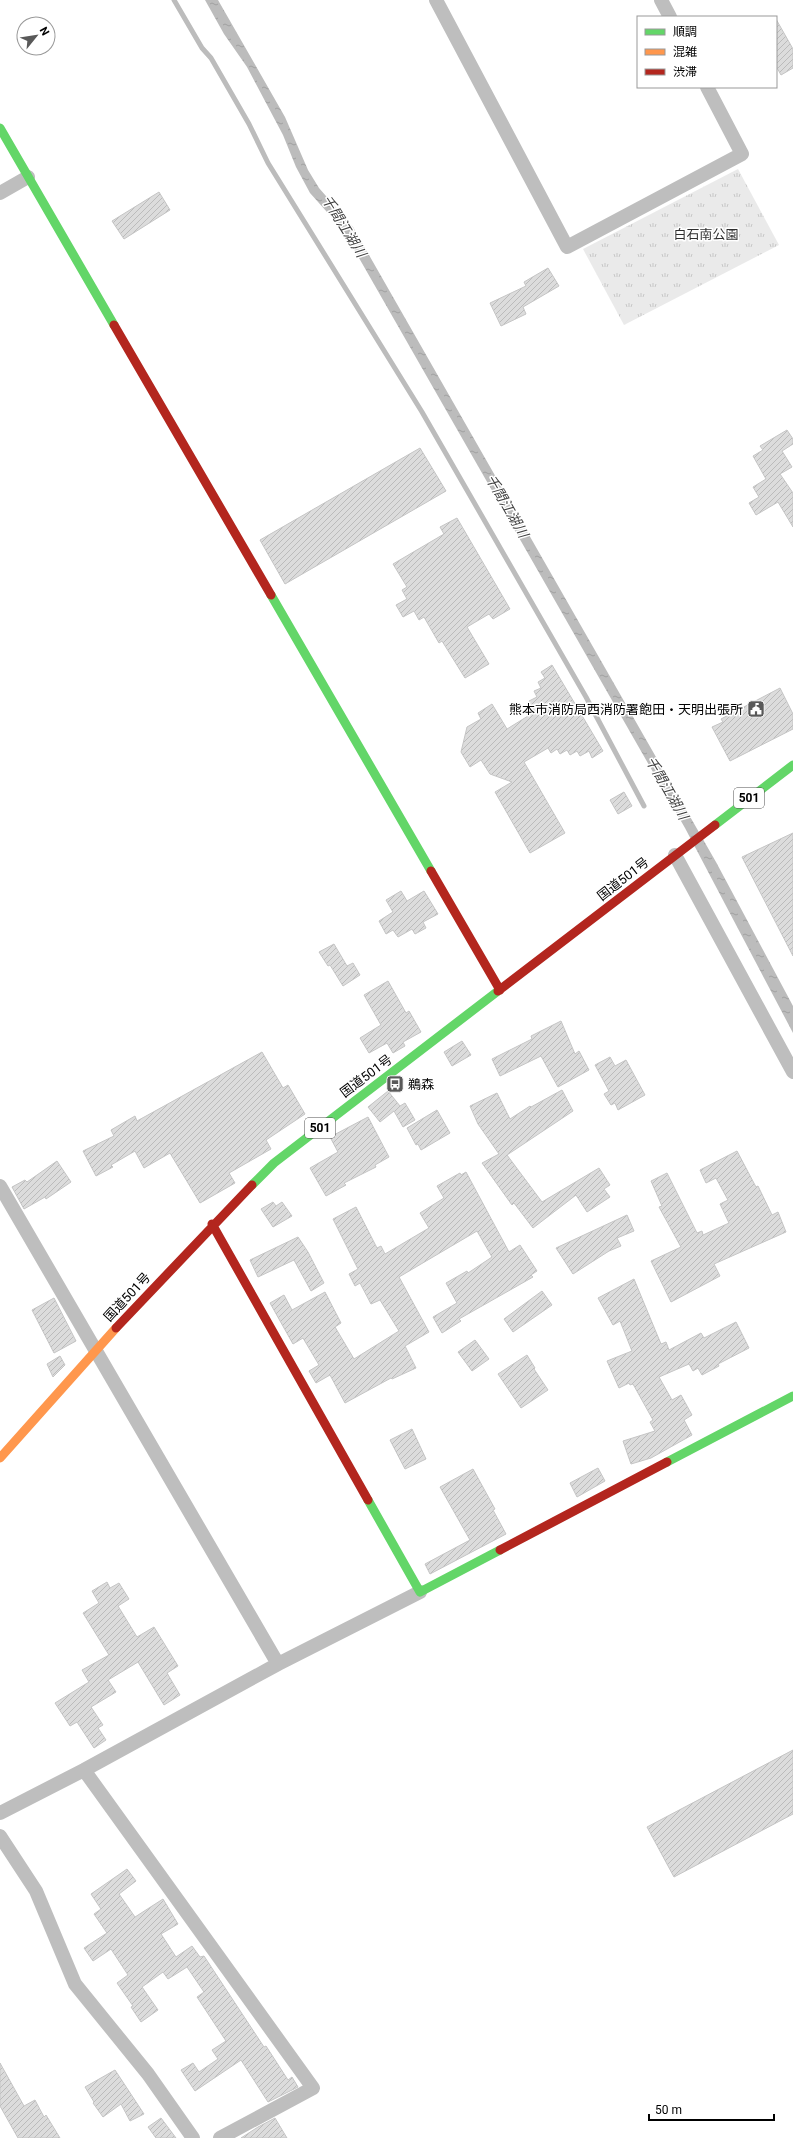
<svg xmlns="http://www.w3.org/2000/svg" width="793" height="2138" viewBox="0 0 793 2138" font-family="Roboto,'Noto Sans JP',sans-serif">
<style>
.grass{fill:url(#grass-tufts)}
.water{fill:url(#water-ripples)}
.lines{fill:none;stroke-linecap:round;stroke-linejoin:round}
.stream{stroke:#bcbcbc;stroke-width:5}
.building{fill:url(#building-hatch);stroke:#c5c5c5}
.street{stroke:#bebebe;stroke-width:14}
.fast{stroke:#63d668;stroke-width:9}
.slow{stroke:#ff974d;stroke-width:9}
.jam{stroke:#b3261e;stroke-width:9}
.labels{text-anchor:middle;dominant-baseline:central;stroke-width:3;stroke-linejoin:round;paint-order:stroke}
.shield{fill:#fff;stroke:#4c4c4c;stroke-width:1}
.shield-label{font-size:12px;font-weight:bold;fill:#000}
.park-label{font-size:13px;fill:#2f2f2f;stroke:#fff}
.poi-label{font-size:13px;fill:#000;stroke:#fff;text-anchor:end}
.street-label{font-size:13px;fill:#000;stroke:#fff}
.water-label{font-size:14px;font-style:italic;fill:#404040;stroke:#fff}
</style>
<defs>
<pattern id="grass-tufts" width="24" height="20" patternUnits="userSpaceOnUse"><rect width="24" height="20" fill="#eaeaea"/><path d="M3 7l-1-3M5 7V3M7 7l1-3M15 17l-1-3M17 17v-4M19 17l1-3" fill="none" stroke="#c7c7c7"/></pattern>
<pattern id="water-ripples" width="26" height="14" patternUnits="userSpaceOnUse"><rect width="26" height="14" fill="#bcbcbc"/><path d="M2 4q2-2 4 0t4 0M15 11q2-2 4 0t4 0" fill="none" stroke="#a0a0a0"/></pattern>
<pattern id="building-hatch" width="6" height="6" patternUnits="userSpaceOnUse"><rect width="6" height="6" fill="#dcdcdc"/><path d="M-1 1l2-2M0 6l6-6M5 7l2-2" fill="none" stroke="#bbb"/></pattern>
</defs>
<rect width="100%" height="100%" fill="#fff"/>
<!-- grass -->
<path class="grass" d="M 738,169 L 779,245 L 624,325 L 583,249 Z"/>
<!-- water -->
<path class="water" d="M 205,0 L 218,0 L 285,117 L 308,170 L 319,188 L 353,227 L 716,862 L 793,1006 L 793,1033 L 685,828 L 343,230 L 310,193 L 296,167 L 283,135 L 247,67 L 224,34 Z"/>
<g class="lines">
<!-- stream -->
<path class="stream" d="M 174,0 L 202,48 L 211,58 L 249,124 L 268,163 L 422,412 L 586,697 L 644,806"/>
</g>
<!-- building -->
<path class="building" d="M 776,19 L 793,49 L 793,68 L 781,75 L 776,66 Z
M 159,192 L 170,210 L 124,239 L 112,221 Z
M 548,268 L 559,286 L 523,307 L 526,314 L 501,326 L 490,303 L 526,286 L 524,282 Z
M 787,430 L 793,439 L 793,444 L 782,451 L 792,467 L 780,474 L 793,493 L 793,527 L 778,502 L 756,515 L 749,503 L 759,497 L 753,487 L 766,479 L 753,456 L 763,450 L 760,446 Z
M 420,448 L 446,491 L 285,584 L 260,540 Z
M 457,518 L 510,609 L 493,619 L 489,614 L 467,627 L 489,664 L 465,678 L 442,641 L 439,643 L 424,617 L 419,620 L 414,611 L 403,617 L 396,605 L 407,599 L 402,590 L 407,587 L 393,564 L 444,534 L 440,527 Z
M 552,665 L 603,751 L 592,758 L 589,751 L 580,756 L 577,751 L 570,755 L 567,750 L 560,754 L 557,749 L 551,753 L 548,748 L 524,762 L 565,833 L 530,853 L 495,792 L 512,782 L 490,774 L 481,760 L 470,767 L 461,752 L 467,727 L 481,719 L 478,713 L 492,704 L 507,729 L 528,716 L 525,711 L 532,706 L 529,701 L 537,697 L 534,691 L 541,688 L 538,682 L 545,678 L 541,672 Z
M 780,688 L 793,714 L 793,729 L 730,761 L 712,727 L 723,722 L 721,719 Z
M 624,792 L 632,806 L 618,814 L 610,800 Z
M 793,833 L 793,956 L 742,857 Z
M 401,891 L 407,901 L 424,891 L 438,914 L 423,922 L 426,928 L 415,934 L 412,929 L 398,937 L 393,930 L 386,934 L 379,921 L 393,912 L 386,900 Z
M 334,944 L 347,966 L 353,963 L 360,975 L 343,986 L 330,965 L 328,966 L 319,952 Z
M 388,981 L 406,1013 L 409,1011 L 421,1032 L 403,1042 L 405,1046 L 393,1053 L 387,1043 L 369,1053 L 360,1038 L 381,1025 L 364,995 Z
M 561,1021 L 575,1054 L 579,1051 L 589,1070 L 558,1087 L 541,1056 L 500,1076 L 492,1059 L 532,1039 L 531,1036 Z
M 462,1041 L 471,1055 L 452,1066 L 444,1052 Z
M 262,1052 L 283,1088 L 288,1085 L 305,1114 L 266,1140 L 271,1149 L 229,1173 L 235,1183 L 200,1203 L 170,1153 L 144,1168 L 135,1151 L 111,1165 L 113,1167 L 96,1176 L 83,1151 L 114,1136 L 111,1130 L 135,1116 L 137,1121 Z
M 610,1057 L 615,1066 L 626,1060 L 645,1095 L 618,1110 L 615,1103 L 611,1105 L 604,1094 L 609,1091 L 595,1065 Z
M 562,1090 L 573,1111 L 507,1155 L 542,1202 L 599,1168 L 610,1185 L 604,1189 L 610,1197 L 587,1212 L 576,1195 L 533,1228 L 514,1203 L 512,1205 L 482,1163 L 499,1154 L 478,1124 L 470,1106 L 497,1093 L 510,1119 L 530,1106 L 531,1107 Z
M 388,1091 L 400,1106 L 405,1103 L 415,1120 L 403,1127 L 394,1111 L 380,1122 L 368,1107 Z
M 437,1110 L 450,1133 L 421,1150 L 418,1144 L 416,1145 L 407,1128 Z
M 368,1117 L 389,1157 L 375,1165 L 376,1167 L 344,1183 L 346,1185 L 326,1196 L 310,1168 L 338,1152 L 330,1137 Z
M 737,1151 L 756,1187 L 758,1186 L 772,1215 L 778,1212 L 786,1232 L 714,1264 L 720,1276 L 671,1302 L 651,1261 L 681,1247 L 659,1207 L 662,1206 L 651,1181 L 667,1173 L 697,1233 L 702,1231 L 703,1235 L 729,1223 L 720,1204 L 728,1200 L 716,1178 L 706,1183 L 700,1170 Z
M 57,1161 L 71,1182 L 46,1199 L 45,1197 L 24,1209 L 12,1187 L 25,1180 L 27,1182 Z
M 466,1172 L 509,1252 L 520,1245 L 537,1271 L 531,1275 L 533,1277 L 459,1319 L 461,1321 L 442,1333 L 433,1317 L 457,1303 L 446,1283 L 467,1271 L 468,1273 L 492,1257 L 477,1231 L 399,1277 L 429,1332 L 405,1346 L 416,1368 L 392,1379 L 391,1378 L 345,1403 L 330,1375 L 316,1383 L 309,1371 L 319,1365 L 303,1338 L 293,1344 L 270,1303 L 284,1295 L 292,1310 L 325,1292 L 341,1323 L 335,1327 L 354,1359 L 399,1331 L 380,1300 L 371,1304 L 360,1283 L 355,1286 L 349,1274 L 358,1269 L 333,1219 L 356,1207 L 377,1248 L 381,1246 L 385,1254 L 429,1228 L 420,1213 L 444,1198 L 437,1186 L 460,1173 L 461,1175 Z
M 273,1202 L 276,1206 L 282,1202 L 292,1216 L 273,1227 L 261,1209 Z
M 627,1215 L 634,1231 L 617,1238 L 621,1246 L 609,1251 L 573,1274 L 556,1248 Z
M 298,1237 L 308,1252 L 324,1283 L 311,1291 L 294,1260 L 258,1277 L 250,1260 Z
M 634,1279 L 661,1344 L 666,1342 L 669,1350 L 701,1333 L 704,1338 L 736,1322 L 749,1348 L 718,1364 L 719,1366 L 702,1375 L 698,1368 L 693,1371 L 689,1364 L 659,1377 L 672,1400 L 681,1395 L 692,1415 L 684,1420 L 692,1435 L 651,1458 L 631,1464 L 623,1441 L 655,1431 L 650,1422 L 653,1420 L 633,1384 L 630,1385 L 629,1383 L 619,1388 L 607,1361 L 632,1351 L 620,1321 L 613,1325 L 598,1298 Z
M 542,1291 L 552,1305 L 513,1332 L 504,1319 Z
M 54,1298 L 76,1341 L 54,1353 L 32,1310 Z
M 475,1340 L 489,1359 L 472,1371 L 458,1352 Z
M 527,1355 L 535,1368 L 534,1369 L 548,1390 L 521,1408 L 498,1374 Z
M 60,1356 L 65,1365 L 53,1377 L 47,1364 Z
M 412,1429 L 426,1459 L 405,1469 L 390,1440 Z
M 598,1468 L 605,1481 L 577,1497 L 570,1483 Z
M 473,1469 L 495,1509 L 493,1510 L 506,1534 L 430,1574 L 425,1564 L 470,1540 L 440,1487 Z
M 107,1582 L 110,1588 L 119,1583 L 129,1599 L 118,1606 L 137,1637 L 154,1627 L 178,1666 L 167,1673 L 180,1695 L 164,1705 L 138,1662 L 108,1680 L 116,1692 L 91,1707 L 103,1725 L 98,1728 L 106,1740 L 94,1748 L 77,1722 L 70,1726 L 55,1703 L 89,1682 L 82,1670 L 109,1655 L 83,1613 L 99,1603 L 92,1591 Z
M 793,1750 L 793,1814 L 674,1877 L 647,1827 Z
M 127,1869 L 136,1881 L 119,1894 L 135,1917 L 163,1899 L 178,1924 L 161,1934 L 176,1957 L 192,1946 L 200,1957 L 204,1956 L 264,2047 L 266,2046 L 288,2080 L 292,2077 L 298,2087 L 268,2102 L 241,2060 L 195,2091 L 181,2070 L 193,2063 L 199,2072 L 218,2059 L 212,2050 L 226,2041 L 197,1997 L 204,1992 L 187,1967 L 168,1979 L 163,1972 L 142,1987 L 158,2010 L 141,2022 L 131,2007 L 133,2006 L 117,1983 L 128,1975 L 111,1949 L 93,1961 L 84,1948 L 107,1933 L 94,1914 L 101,1909 L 91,1894 Z
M 0,2063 L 24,2106 L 35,2100 L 44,2117 L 46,2115 L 60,2138 L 18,2138 L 0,2106 Z
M 115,2070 L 144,2114 L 130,2121 L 121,2104 L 103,2117 L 93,2103 L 94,2102 L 85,2087 Z
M 161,2118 L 176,2138 L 156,2138 L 148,2127 Z
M 275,2118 L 287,2138 L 241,2138 L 258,2127 Z"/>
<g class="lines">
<!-- street -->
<path class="street" d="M 436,0 L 567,247 L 742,154 L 707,87
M 661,0 L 670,17
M 0,193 L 28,177
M 675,855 L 793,1072
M 0,1186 L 278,1664
M 84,1770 L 313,2088 L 220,2138
M 0,1813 L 84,1770 L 278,1664 L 420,1592
M 0,1836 L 36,1891 L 75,1984 L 148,2074 L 193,2138"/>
<!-- fast -->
<path class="fast" d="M 0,128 L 114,325
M 271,595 L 431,871
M 715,825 L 793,765
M 252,1185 L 274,1163 L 498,991
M 667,1462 L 793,1396
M 368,1500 L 420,1592 L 500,1550"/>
<!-- slow -->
<path class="slow" d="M 0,1458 L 116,1328"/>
<!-- jam -->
<path class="jam" d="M 114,325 L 271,595
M 431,871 L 500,990
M 498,991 L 715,825
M 212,1224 L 368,1500
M 116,1328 L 252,1185
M 500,1550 L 667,1462"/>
</g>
<!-- icons -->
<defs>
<symbol id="civic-square" viewBox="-11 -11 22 22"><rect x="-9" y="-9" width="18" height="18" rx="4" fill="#595959" stroke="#fff"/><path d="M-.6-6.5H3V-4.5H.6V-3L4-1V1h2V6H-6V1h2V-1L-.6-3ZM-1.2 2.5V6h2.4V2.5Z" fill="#fff"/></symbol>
<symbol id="bus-square" viewBox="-11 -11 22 22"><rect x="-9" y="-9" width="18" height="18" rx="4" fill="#595959" stroke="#fff"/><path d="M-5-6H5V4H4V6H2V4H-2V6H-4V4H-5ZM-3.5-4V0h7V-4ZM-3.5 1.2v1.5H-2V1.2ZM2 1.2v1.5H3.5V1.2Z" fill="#fff"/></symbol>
</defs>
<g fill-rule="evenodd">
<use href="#civic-square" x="746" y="699" width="20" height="20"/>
<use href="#bus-square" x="385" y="1074" width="20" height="20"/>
</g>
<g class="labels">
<!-- shield labels -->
<g class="shield">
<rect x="734" y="788" width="30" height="20" rx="3"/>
<rect x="305" y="1118" width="30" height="20" rx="3"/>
</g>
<g class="shield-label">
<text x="749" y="798">501</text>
<text x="320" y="1128">501</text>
</g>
<!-- park labels -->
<g class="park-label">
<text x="706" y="234">白石南公園</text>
</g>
<!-- poi labels -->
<g class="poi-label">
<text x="743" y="709">熊本市消防局西消防署飽田・天明出張所</text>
<text x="408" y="1084" text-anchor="start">鵜森</text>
</g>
<!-- street labels -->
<g class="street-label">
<text transform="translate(623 879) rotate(-38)">国道501号</text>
<text transform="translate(366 1076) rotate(-37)">国道501号</text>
<text transform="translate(127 1297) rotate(-47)">国道501号</text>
</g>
<!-- water labels -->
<g class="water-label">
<text transform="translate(344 226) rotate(58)">千間江湖川</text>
<text transform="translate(507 506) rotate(60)">千間江湖川</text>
<text transform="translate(667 788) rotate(60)">千間江湖川</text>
</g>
</g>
<!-- legend -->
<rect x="637" y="16" width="140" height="72" fill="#ffffff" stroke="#999999"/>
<rect x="645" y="29" width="20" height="6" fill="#63d668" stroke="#999999"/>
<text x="673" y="36" font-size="12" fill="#000000">順調</text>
<rect x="645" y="49" width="20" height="6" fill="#ff974d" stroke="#999999"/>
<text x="673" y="56" font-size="12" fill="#000000">混雑</text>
<rect x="645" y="69" width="20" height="6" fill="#b3261e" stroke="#999999"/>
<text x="673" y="76" font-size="12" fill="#000000">渋滞</text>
<!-- north arrow -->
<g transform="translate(36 36) rotate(60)"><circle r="19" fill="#ffffff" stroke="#999999"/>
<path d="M0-3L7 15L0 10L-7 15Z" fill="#595959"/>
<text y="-6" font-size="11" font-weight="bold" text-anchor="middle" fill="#000000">N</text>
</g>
<!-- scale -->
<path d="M649 2114v6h125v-6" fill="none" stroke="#000000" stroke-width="2"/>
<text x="655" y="2114" font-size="12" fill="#000000" stroke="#ffffff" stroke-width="3" paint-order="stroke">50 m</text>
</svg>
